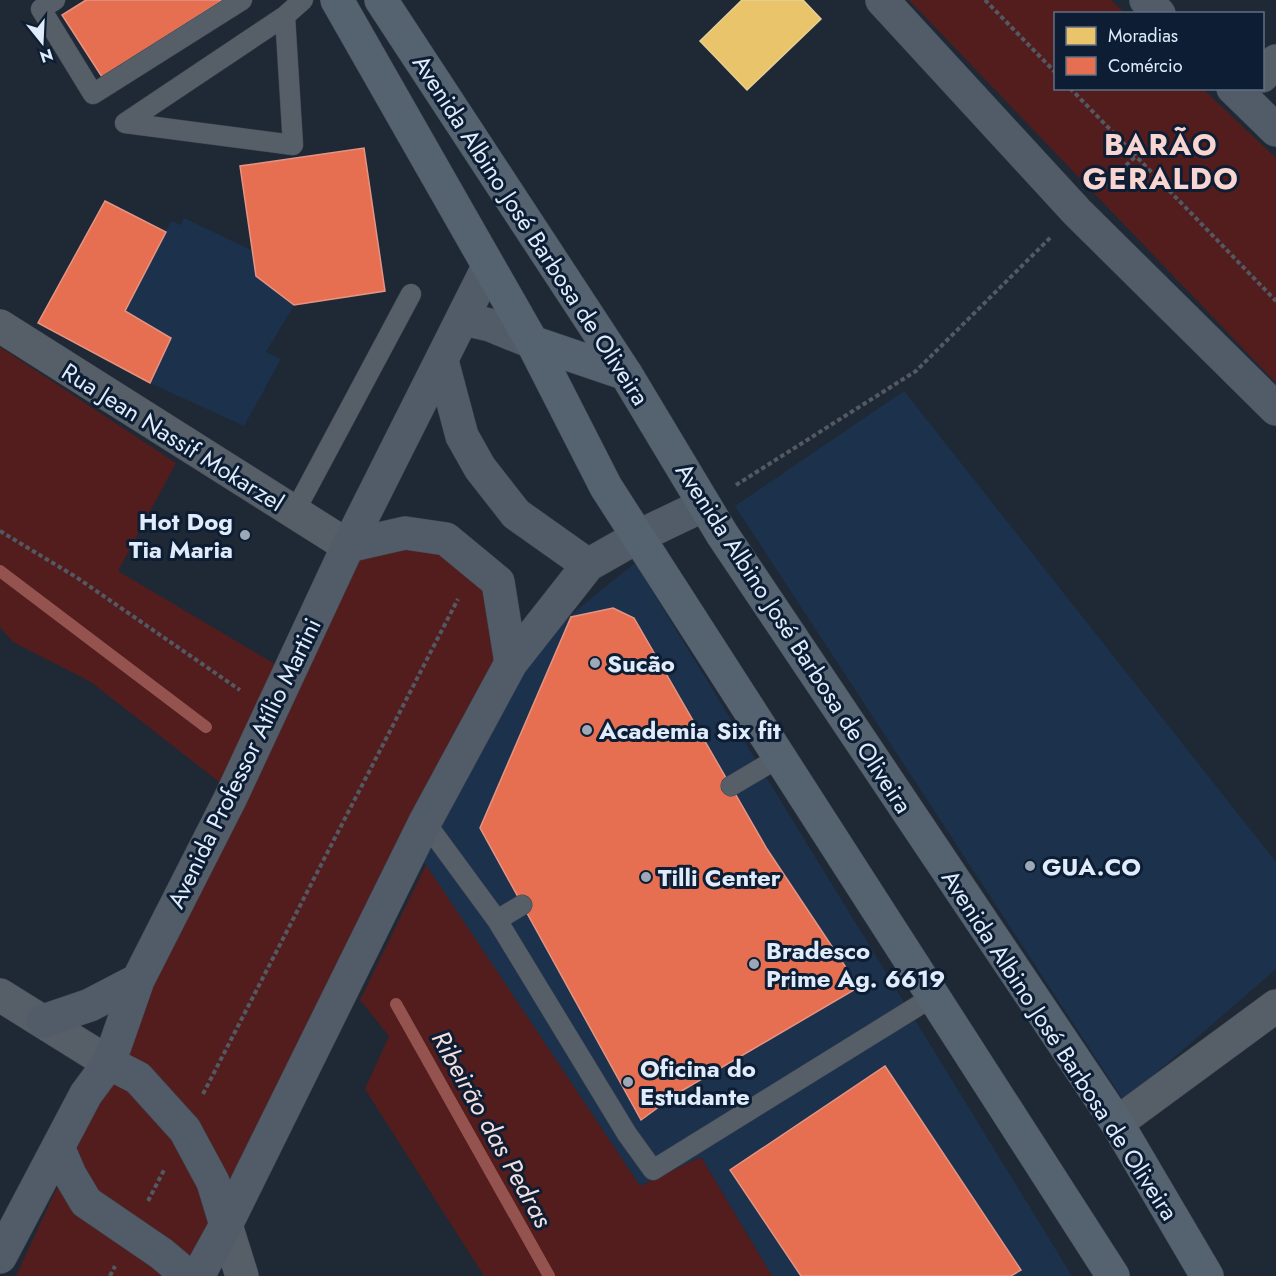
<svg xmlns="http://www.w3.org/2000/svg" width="1276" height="1276" viewBox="0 0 1276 1276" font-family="Jost,sans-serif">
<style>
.built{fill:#1c314b}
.green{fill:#531d1d}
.homes{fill:#e9c46a;stroke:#e6d096;stroke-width:1.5}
.shops{fill:#e76f51;stroke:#e59484;stroke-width:1.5}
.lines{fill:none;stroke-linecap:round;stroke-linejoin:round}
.stream{stroke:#94534e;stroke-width:12}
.lane-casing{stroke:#3e4651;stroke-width:21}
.street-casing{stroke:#3e4651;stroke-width:34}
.secondary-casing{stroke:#3e4651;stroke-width:34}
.primary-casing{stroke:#3e4651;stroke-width:34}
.path{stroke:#535962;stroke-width:4;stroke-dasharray:4.5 3;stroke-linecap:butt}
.lane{stroke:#565e68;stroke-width:20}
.street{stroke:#565e68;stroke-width:33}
.secondary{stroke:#525c68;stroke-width:33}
.primary{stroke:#556270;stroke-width:33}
.poi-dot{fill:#9ca8b6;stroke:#0d1e34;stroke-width:2}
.labels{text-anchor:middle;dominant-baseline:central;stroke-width:6;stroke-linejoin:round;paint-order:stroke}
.street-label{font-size:24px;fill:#e0ecfb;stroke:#0d1e34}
.poi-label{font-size:24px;font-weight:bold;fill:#e0ecfb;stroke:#0d1e34;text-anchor:start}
.water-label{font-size:26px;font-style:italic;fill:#f5dedc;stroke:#0d1e34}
.district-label{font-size:30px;font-weight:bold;letter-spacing:1.5px;fill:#f8d5d1;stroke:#0d1e34}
</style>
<rect width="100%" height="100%" fill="#1f2935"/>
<!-- built -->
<path class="built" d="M 184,218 L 253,251 L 256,276 L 294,305 L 266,352 L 281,359 L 244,426 L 150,383 L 170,338 L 125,311 L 171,221 L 181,225 Z
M 904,391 L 1276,862 L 1276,969 L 1124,1101 L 735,506 Z
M 635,563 L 1072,1276 L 772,1276 L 701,1157 L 640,1186 L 413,846 L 511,663 Z"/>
<!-- green -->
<path class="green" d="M 909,0 L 1111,0 L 1125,13 L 1056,14 L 1056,88 L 1203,89 L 1276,158 L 1276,383 Z
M 0,347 L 176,463 L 118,571 L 298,678 L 227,788 L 91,682 L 13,642 L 0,627 Z
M 401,545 L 442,551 L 494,594 L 495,667 L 185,1276 L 16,1276 L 123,1046 L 358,557 Z
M 426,865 L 640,1186 L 701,1157 L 772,1276 L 484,1276 L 365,1089 L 389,1036 L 360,1000 Z"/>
<!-- homes -->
<path class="homes" d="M 742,0 L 803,0 L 821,19 L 747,90 L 700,41 Z"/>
<!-- shops -->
<path class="shops" d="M 86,0 L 223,0 L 102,77 L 62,15 Z
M 364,148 L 385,291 L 294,305 L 256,276 L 240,166 Z
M 105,201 L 166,232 L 125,311 L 171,338 L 150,383 L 38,323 Z
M 613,608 L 634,618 L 767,849 L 859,987 L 678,1093 L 641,1120 L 480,828 L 571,617 Z
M 885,1066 L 1021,1270 L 1011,1276 L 801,1276 L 730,1170 Z"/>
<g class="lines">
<!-- stream -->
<path class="stream" d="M 0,571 L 206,727
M 396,1004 L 549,1276"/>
<defs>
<path id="lane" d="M 55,0 L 41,9 L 93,94 L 242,0
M 125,123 L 293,145 L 285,16
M 125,123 L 285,16 L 303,0
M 294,513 L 411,294
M 731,786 L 780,757
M 425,822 L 497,920
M 522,905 L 497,920 L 627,1134 L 653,1170 L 934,996"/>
<path id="street" d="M 1262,76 L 1276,61
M 0,326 L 348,546
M 0,995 L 109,1063
M 1117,1123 L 1276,1006
M 226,1225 L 242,1276"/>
<path id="secondary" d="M 882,0 L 1077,212 L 1276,409
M 1146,0 L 1159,14
M 1233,88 L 1276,130
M 463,319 L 490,325 L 532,342
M 442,361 L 462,436 L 480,468 L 516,514 L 588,565
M 348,546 L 405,533 L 446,539 L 498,582 L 511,663
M 43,1021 L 90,1005 L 138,980
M 109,1063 L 138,1078 L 185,1130 L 213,1182 L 226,1225
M 58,1147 L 70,1175 L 86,1202 L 162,1254 L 188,1276
M 0,1257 L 86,1094 L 109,1063 L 138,980 L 231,797 L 348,546 L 488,267
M 198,1276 L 226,1225 L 425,822 L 511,663 L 588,565 L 639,536 L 704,505"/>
<path id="primary" d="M 337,0 L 532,342 L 606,487 L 1113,1276
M 381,0 L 626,374 L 722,534 L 1117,1123 L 1207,1276
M 532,342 L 626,374"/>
</defs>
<!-- lane casing -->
<use href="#lane" class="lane-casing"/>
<!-- street casing -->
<use href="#street" class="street-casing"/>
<!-- secondary casing -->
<use href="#secondary" class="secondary-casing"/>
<!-- primary casing -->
<use href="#primary" class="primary-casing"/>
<!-- path -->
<path class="path" d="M 985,0 L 1056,73
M 1070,88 L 1276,301
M 1104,186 L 1136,156
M 736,485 L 916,371 L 1051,237
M 0,531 L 76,577 L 240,690
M 203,1094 L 458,599
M 148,1201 L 164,1170
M 110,1276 L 115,1266"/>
<!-- lane -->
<use href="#lane" class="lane"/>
<!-- street -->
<use href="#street" class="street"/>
<!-- secondary -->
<use href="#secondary" class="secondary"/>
<!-- primary -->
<use href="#primary" class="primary"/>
</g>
<!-- markers -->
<g class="poi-dot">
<circle cx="245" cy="535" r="6"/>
<circle cx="595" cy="663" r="6"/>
<circle cx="587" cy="730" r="6"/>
<circle cx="1030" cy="866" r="6"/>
<circle cx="646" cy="877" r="6"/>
<circle cx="754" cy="964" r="6"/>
<circle cx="628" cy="1082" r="6"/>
</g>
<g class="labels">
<!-- street labels -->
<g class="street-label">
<text transform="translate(531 230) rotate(57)">Avenida Albino José Barbosa de Oliveira</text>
<text transform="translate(173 437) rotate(32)">Rua Jean Nassif Mokarzel</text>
<text transform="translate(794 638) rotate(57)">Avenida Albino José Barbosa de Oliveira</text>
<text transform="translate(244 763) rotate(-64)">Avenida Professor Atílio Martini</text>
<text transform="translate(1060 1045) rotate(57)">Avenida Albino José Barbosa de Oliveira</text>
</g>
<!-- poi labels -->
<g class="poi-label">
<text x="233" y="521" text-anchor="end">Hot Dog<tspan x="233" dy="28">Tia Maria</tspan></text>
<text x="607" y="663">Sucão</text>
<text x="599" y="730">Academia Six fit</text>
<text x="1042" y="866">GUA.CO</text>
<text x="658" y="877">Tilli Center</text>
<text x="766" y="950">Bradesco<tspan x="766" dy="28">Prime Ag. 6619</tspan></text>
<text x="640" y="1068">Oficina do<tspan x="640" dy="28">Estudante</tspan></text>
</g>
<!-- water labels -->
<g class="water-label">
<text transform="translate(492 1129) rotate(61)">Ribeirão das Pedras</text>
</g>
<!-- district labels -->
<g class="district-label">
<text x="1161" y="144">BARÃO<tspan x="1161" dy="34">GERALDO</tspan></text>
</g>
</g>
<!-- legend -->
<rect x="1054" y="12" width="210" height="78" fill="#0d1e34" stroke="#617084" stroke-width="1.5"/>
<rect x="1066" y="27" width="30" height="18" fill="#e9c46a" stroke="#617084" stroke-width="1.5"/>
<text x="1108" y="42" font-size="18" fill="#e0ecfb">Moradias</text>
<rect x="1066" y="57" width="30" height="18" fill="#e76f51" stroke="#617084" stroke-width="1.5"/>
<text x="1108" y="72" font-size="18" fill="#e0ecfb">Comércio</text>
<!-- north arrow -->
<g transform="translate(42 42) rotate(162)" stroke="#0d1e34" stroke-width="4.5" paint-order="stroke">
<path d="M0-4.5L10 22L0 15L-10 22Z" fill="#e0ecfb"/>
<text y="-9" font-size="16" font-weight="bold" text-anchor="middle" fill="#e0ecfb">N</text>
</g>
</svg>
